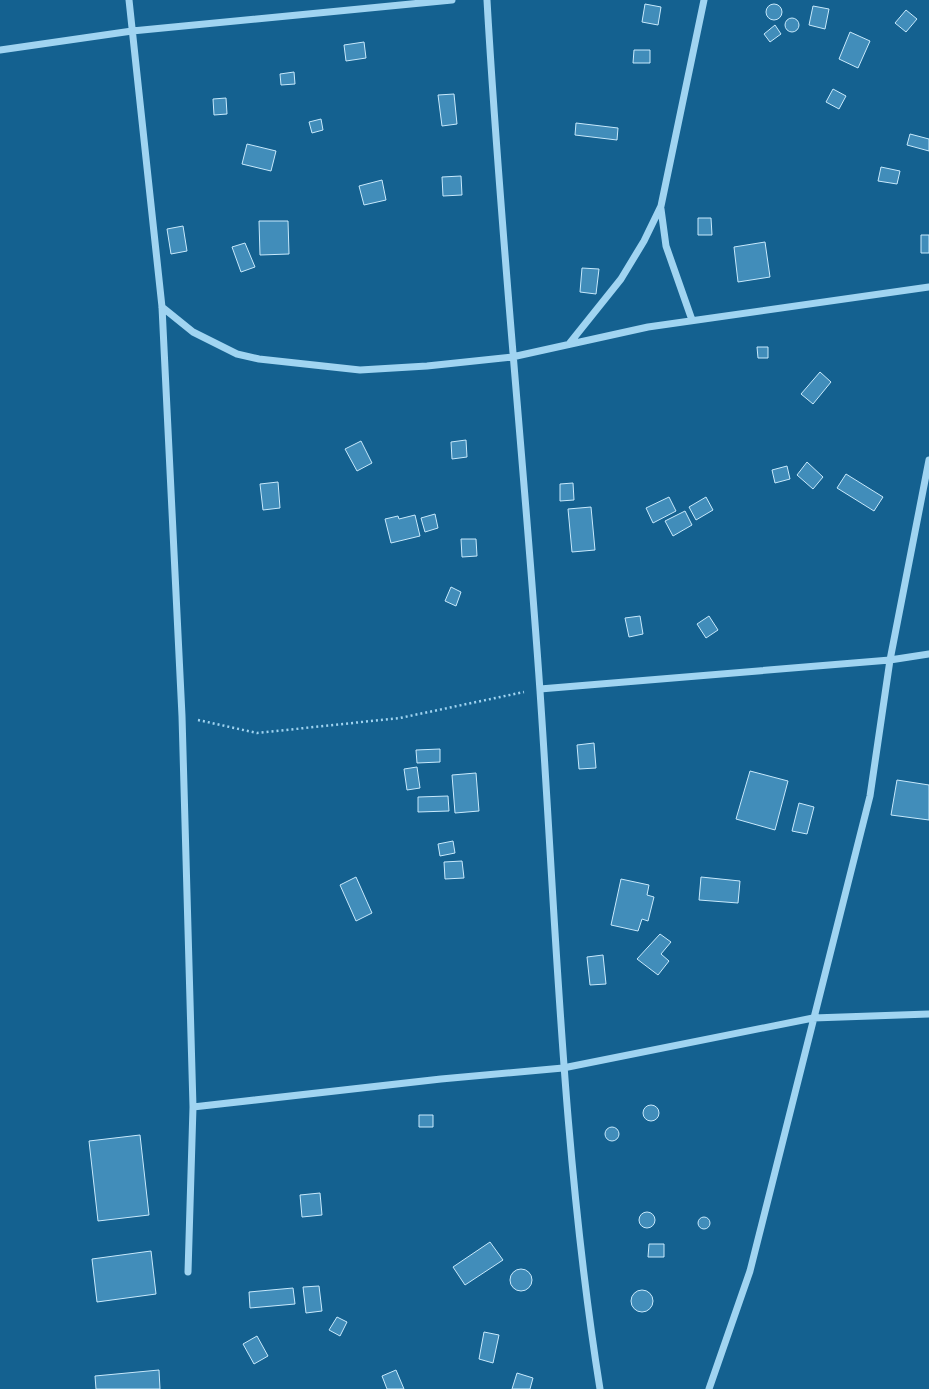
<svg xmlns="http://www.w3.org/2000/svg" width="929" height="1389" viewBox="0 0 929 1389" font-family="Overpass,sans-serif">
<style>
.building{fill:#418dba;stroke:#c7e9fc}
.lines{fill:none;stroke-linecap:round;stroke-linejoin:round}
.path{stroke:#a0d4f1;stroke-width:2.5;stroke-dasharray:2 3;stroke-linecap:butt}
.minor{stroke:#a0d4f1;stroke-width:7}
</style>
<rect width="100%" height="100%" fill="#146190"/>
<!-- building -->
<path class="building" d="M766 12a8 8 0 1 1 16 0a8 8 0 1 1-16 0Z
M 645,4 L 661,7 L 658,25 L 642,22 Z
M 813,6 L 829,9 L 825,29 L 809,25 Z
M 906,10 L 917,19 L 906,32 L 895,23 Z
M785 25a7 7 0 1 1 14 0a7 7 0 1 1-14 0Z
M 775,25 L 781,34 L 770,42 L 764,34 Z
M 850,32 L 870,41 L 858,68 L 839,59 Z
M 364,42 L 366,58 L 346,61 L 344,45 Z
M 634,50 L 650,50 L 650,63 L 633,63 Z
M 294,72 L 295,84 L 281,85 L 280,74 Z
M 833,89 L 846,96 L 839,109 L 826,102 Z
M 454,94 L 457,124 L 442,126 L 438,95 Z
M 226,98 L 227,114 L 214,115 L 213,99 Z
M 321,119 L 323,130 L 312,133 L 309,122 Z
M 576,123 L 618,128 L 617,140 L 575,135 Z
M 910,134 L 929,139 L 929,151 L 907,145 Z
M 247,144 L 276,151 L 271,171 L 242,164 Z
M 881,167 L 900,171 L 897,184 L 878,181 Z
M 461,176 L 462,195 L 443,196 L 442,177 Z
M 382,180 L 386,200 L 364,205 L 359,186 Z
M 698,218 L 711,218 L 712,235 L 698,235 Z
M 259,221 L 288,221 L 289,254 L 260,255 Z
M 183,226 L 187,251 L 171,254 L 167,229 Z
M 921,235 L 929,235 L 929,253 L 921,253 Z
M 765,242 L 770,277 L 738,282 L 734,247 Z
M 245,243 L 255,267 L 241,272 L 232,247 Z
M 582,268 L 599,269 L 596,294 L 580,292 Z
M 757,347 L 768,347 L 768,358 L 758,358 Z
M 820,372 L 831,382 L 813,404 L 801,394 Z
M 466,440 L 467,457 L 452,459 L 451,442 Z
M 361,441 L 372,463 L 357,471 L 345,449 Z
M 807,462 L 823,477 L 813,489 L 797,475 Z
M 787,466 L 790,479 L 775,483 L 772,470 Z
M 846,474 L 883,497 L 874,511 L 837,488 Z
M 278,482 L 280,508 L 263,510 L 260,484 Z
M 573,483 L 574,500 L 560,501 L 560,484 Z
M 669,497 L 676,511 L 653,523 L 646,508 Z
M 706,497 L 713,510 L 696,520 L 689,507 Z
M 591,507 L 595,550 L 572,552 L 568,509 Z
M 685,511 L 692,525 L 673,536 L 665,521 Z
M 435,514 L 438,528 L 425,532 L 421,518 Z
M 415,515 L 420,536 L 391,543 L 385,519 L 398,516 L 399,519 Z
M 461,539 L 476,539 L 477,556 L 462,557 Z
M 451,587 L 461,592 L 456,606 L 445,601 Z
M 640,616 L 643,634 L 629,637 L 625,618 Z
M 709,616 L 718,630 L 706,638 L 697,624 Z
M 594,743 L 596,768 L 579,769 L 577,745 Z
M 440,749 L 440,762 L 417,763 L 416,750 Z
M 417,767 L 420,788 L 407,790 L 404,769 Z
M 750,771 L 788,781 L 775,830 L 736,819 Z
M 476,773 L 479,811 L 455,813 L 452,775 Z
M 897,780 L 929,785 L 929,820 L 891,815 Z
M 448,796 L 449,811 L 418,812 L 418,797 Z
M 799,803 L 814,807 L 807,834 L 792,831 Z
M 453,841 L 455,853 L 440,856 L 438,844 Z
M 462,861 L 464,878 L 445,879 L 444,862 Z
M 356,877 L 372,913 L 356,921 L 340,885 Z
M 701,877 L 740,881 L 738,903 L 699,900 Z
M 621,879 L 649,885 L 647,895 L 654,897 L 648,921 L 642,919 L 638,931 L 611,925 Z
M 660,934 L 671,942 L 661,954 L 669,961 L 658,975 L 637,959 Z
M 603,955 L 606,984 L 590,985 L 587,957 Z
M643 1113a8 8 0 1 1 16 0a8 8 0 1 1-16 0Z
M 419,1115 L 433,1115 L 433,1127 L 419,1127 Z
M605 1134a7 7 0 1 1 14 0a7 7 0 1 1-14 0Z
M 140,1135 L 149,1215 L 98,1221 L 89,1141 Z
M 320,1193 L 322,1215 L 302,1217 L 300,1195 Z
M639 1220a8 8 0 1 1 16 0a8 8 0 1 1-16 0Z
M698 1223a6 6 0 1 1 12 0a6 6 0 1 1-12 0Z
M 490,1242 L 503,1260 L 465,1285 L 453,1267 Z
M 649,1244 L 664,1244 L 664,1257 L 648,1257 Z
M 151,1251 L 156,1294 L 97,1302 L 92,1259 Z
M510 1280a11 11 0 1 1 22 0a11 11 0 1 1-22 0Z
M 319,1286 L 322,1311 L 306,1313 L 303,1287 Z
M 293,1288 L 295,1304 L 250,1308 L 249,1292 Z
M631 1301a11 11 0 1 1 22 0a11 11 0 1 1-22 0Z
M 337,1317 L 347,1322 L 340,1336 L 329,1330 Z
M 484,1332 L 499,1335 L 493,1363 L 479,1359 Z
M 257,1336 L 268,1356 L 254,1364 L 243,1344 Z
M 159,1370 L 160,1389 L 96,1389 L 95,1376 Z
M 396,1370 L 404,1389 L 387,1389 L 382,1376 Z
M 517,1373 L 533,1378 L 530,1389 L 512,1389 Z"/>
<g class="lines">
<!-- path -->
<path class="path" d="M 198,720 L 257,733 L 400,718 L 524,692"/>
<!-- minor -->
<path class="minor" d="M 129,0 L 162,307 L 182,716 L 193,1107 L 188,1272
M 487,0 C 500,231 524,461 540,691 C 556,924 563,1158 600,1389
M 0,50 L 132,31 L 452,0
M 661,209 L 666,246 L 692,320
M 162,307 L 193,332 L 237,354 L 259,359 L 360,370 L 427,366 L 512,357 L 648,327 L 929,287
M 569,344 L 621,279 L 644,241 L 661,206 L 704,0
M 540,689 L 890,660 L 929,654
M 193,1107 L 441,1079 L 563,1068 L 813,1018 L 929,1014
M 709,1389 L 750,1271 L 870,796 L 890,660 L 929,460"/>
</g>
</svg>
